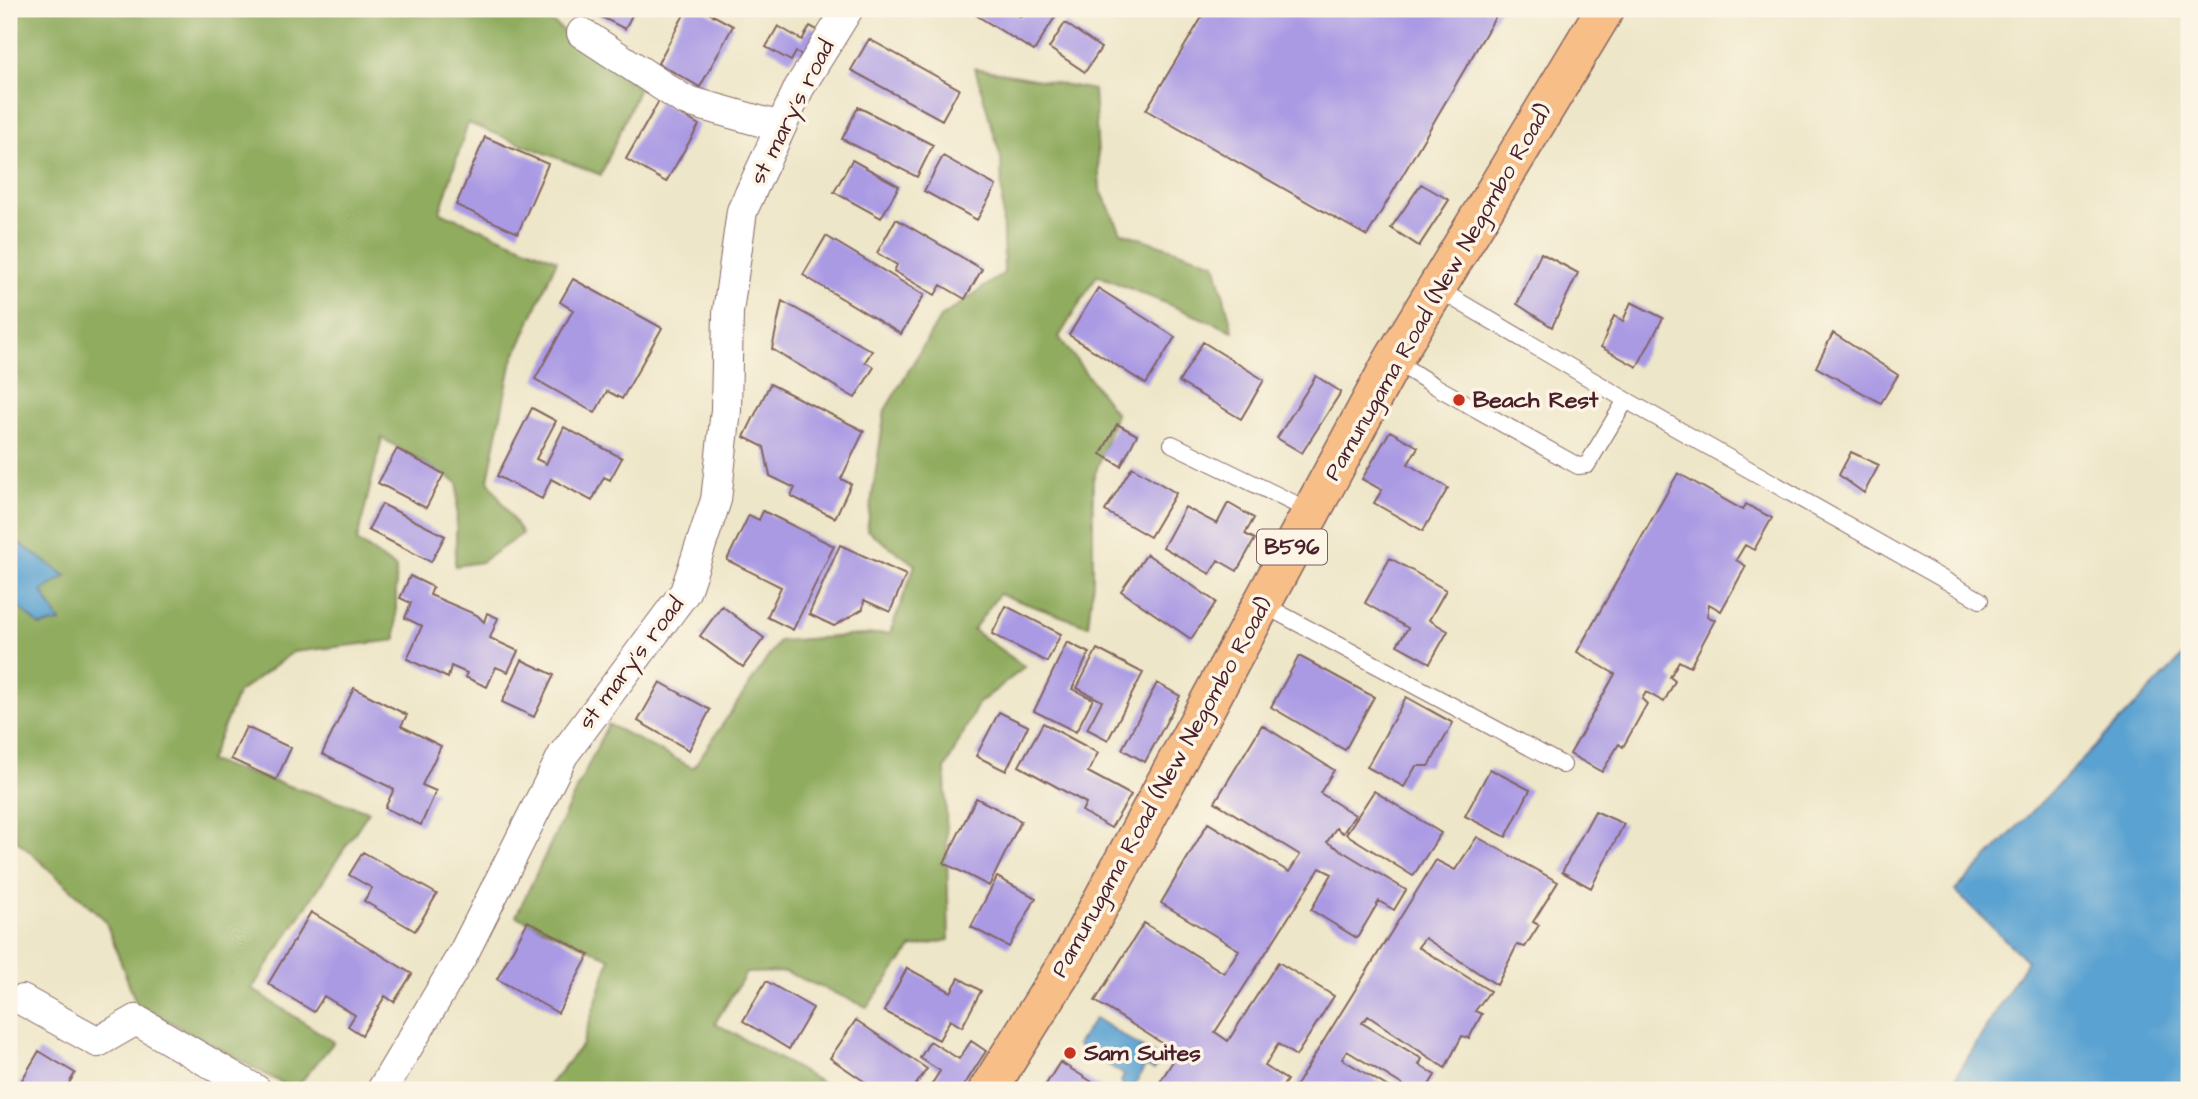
<svg xmlns="http://www.w3.org/2000/svg" width="2198" height="1099" viewBox="0 0 2198 1099" font-family="'Architects Daughter',sans-serif">
<style>
.forest{fill:#90ac5e;stroke:#6d6644;stroke-width:2}
.water{fill:#5aa2d1;stroke:#52607e;stroke-width:2}
.building{fill:#aa9ae4}
.lines{fill:none;stroke-linecap:round;stroke-linejoin:round}
.lane-casing{stroke:#836562;stroke-width:18}
.street-casing{stroke:#836562;stroke-width:32}
.primary-casing{stroke:#836562;stroke-width:41}
.lane{stroke:#fff;stroke-width:16}
.street{stroke:#fff;stroke-width:30}
.primary{stroke:#f7be88;stroke-width:38}
.poi-dot{fill:#c8321e;stroke:#fcf5e5;stroke-width:2.5}
.labels{text-anchor:middle;dominant-baseline:central;stroke-width:7;stroke-linejoin:round;paint-order:stroke}
.shield{fill:#fcf5e5;stroke:#7f5f63;stroke-width:2}
.shield-label{font-size:21px;font-weight:bold;fill:#4a1f2b}
.street-label{font-size:23px;fill:#4a1f2b;stroke:#fcf5e5}
.poi-label{font-size:23px;font-weight:bold;fill:#4a1f2b;stroke:#fcf5e5;text-anchor:start}
</style>
<rect width="100%" height="100%" fill="#fcf5e5"/>
<filter id="ink" filterUnits="userSpaceOnUse"><feTurbulence type="fractalNoise" baseFrequency=".0143" numOctaves="2"/><feDisplacementMap in="SourceGraphic" scale="14" xChannelSelector="R" yChannelSelector="G"/><feConvolveMatrix kernelMatrix="1 2 1 2 8 2 1 2 1" color-interpolation-filters="sRGB"/></filter>
<filter id="wash" filterUnits="userSpaceOnUse"><feTurbulence type="fractalNoise" baseFrequency=".00686" numOctaves="4" result="noise"/><feDisplacementMap in="SourceGraphic" scale="28" xChannelSelector="R" yChannelSelector="G"/><feGaussianBlur stdDeviation="1.57" result="paint"/><feColorMatrix in="noise" values="0 0 0 0 0 0 0 0 0 0 0 0 0 0 0 0 0 1.4 0 .05"/><feComposite in="paint" operator="in"/></filter>
<g filter="url(#wash)">
<rect width="100%" height="100%" fill="#eee6c8"/>
<!-- forest -->
<path class="forest" d="M 9,9 L 535,9 L 639,88 L 601,175 L 468,123 L 440,212 L 557,260 L 511,365 L 488,480 L 522,534 L 481,562 L 455,566 L 458,483 L 382,438 L 357,541 L 396,568 L 396,640 L 293,652 L 238,693 L 209,761 L 369,811 L 252,989 L 334,1042 L 294,1090 L 136,1003 L 105,920 L 9,833 Z
M 975,68 L 1094,90 L 1100,189 L 1121,232 L 1215,263 L 1233,331 L 1097,275 L 1059,337 L 1116,414 L 1093,480 L 1093,581 L 1088,626 L 999,594 L 973,630 L 1025,667 L 978,704 L 945,769 L 949,940 L 911,948 L 867,1007 L 786,972 L 746,973 L 715,1023 L 835,1090 L 545,1090 L 582,1045 L 610,958 L 516,916 L 608,724 L 693,768 L 779,641 L 890,633 L 915,565 L 867,530 L 885,410 L 940,318 L 1004,273 L 1001,158 Z"/>
<!-- water -->
<path class="water" d="M 9,536 L 66,576 L 42,591 L 60,622 L 40,626 L 9,598 Z
M 2189,650 L 2189,1090 L 1948,1090 L 2027,961 L 1955,891 Z
M 1095,1018 L 1160,1059 L 1154,1070 L 1145,1066 L 1133,1089 L 1125,1089 L 1121,1082 L 1124,1075 L 1077,1045 Z"/>
<g id="blocks">
<!-- building -->
<path class="building" d="M 586,9 L 635,9 L 625,29 Z
M 687,9 L 702,9 L 733,26 L 700,87 L 658,63 Z
M 973,9 L 1008,9 L 1021,17 L 1027,9 L 1045,9 L 1056,15 L 1034,51 L 971,12 Z
M 1207,9 L 1500,9 L 1367,236 L 1146,110 Z
M 1065,23 L 1101,48 L 1085,72 L 1049,48 Z
M 778,26 L 802,40 L 810,26 L 821,32 L 808,58 L 796,52 L 791,61 L 766,47 Z
M 869,39 L 959,89 L 942,120 L 851,70 Z
M 659,101 L 699,125 L 666,182 L 626,159 Z
M 858,107 L 933,145 L 917,177 L 842,139 Z
M 485,137 L 548,164 L 518,233 L 456,205 Z
M 943,156 L 996,186 L 977,220 L 924,191 Z
M 852,160 L 899,186 L 881,218 L 834,192 Z
M 1421,184 L 1449,200 L 1419,246 L 1391,228 Z
M 896,219 L 982,269 L 965,299 L 941,285 L 935,295 L 894,271 L 897,265 L 877,253 Z
M 826,236 L 924,295 L 901,334 L 803,275 Z
M 1541,253 L 1578,273 L 1552,327 L 1517,304 Z
M 573,279 L 662,328 L 622,399 L 607,391 L 595,413 L 535,379 L 573,310 L 560,302 Z
M 1098,288 L 1175,337 L 1146,384 L 1069,335 Z
M 782,301 L 872,351 L 865,362 L 874,367 L 855,398 L 772,349 Z
M 1631,302 L 1663,318 L 1637,367 L 1601,347 L 1614,316 L 1623,321 Z
M 1833,333 L 1898,375 L 1881,403 L 1816,367 Z
M 1203,342 L 1264,380 L 1241,419 L 1179,382 Z
M 1316,376 L 1341,392 L 1302,453 L 1277,438 Z
M 770,384 L 864,431 L 841,479 L 851,484 L 835,518 L 791,496 L 795,488 L 770,476 L 764,447 L 744,437 Z
M 532,408 L 556,421 L 536,459 L 546,464 L 564,427 L 622,458 L 610,480 L 604,477 L 592,501 L 551,479 L 542,499 L 497,476 Z
M 1117,424 L 1137,435 L 1121,466 L 1101,454 Z
M 1390,431 L 1418,447 L 1408,464 L 1448,488 L 1423,531 L 1374,503 L 1382,490 L 1362,479 Z
M 397,449 L 444,474 L 426,508 L 378,483 Z
M 1851,452 L 1879,465 L 1864,493 L 1839,475 Z
M 1132,467 L 1176,493 L 1150,537 L 1105,511 Z
M 1678,473 L 1743,510 L 1746,504 L 1772,518 L 1754,550 L 1745,545 L 1736,560 L 1746,566 L 1721,611 L 1709,604 L 1707,616 L 1715,620 L 1690,667 L 1679,661 L 1670,677 L 1675,681 L 1664,702 L 1646,692 L 1642,699 L 1647,704 L 1623,747 L 1619,744 L 1602,772 L 1570,754 L 1615,674 L 1577,652 Z
M 1228,503 L 1254,518 L 1245,534 L 1255,539 L 1237,571 L 1218,560 L 1210,574 L 1163,547 L 1185,507 L 1217,524 Z
M 382,504 L 445,536 L 431,562 L 368,530 Z
M 763,511 L 834,546 L 793,630 L 767,617 L 781,587 L 727,560 L 749,515 L 759,520 Z
M 840,545 L 906,575 L 890,612 L 864,600 L 863,609 L 834,626 L 809,614 Z
M 1147,554 L 1216,602 L 1191,639 L 1121,591 Z
M 1390,558 L 1446,590 L 1429,620 L 1448,631 L 1430,663 L 1397,645 L 1408,628 L 1365,603 Z
M 410,576 L 433,587 L 430,595 L 477,615 L 484,622 L 487,613 L 498,618 L 490,638 L 518,651 L 508,672 L 496,667 L 487,687 L 465,677 L 467,673 L 451,666 L 448,678 L 407,659 L 422,626 L 405,618 L 411,603 L 400,598 Z
M 722,606 L 764,638 L 743,667 L 700,636 Z
M 1006,606 L 1061,634 L 1047,662 L 992,634 Z
M 1067,642 L 1089,653 L 1072,689 L 1093,699 L 1076,732 L 1034,711 Z
M 1097,649 L 1143,673 L 1108,740 L 1087,729 L 1102,701 L 1077,688 Z
M 1299,656 L 1374,697 L 1345,750 L 1271,707 Z
M 522,660 L 554,675 L 534,717 L 502,702 Z
M 660,682 L 710,710 L 689,750 L 638,721 Z
M 1157,683 L 1180,696 L 1145,762 L 1122,749 Z
M 354,688 L 407,715 L 401,726 L 441,746 L 422,785 L 436,791 L 421,825 L 385,808 L 394,789 L 322,754 Z
M 1406,697 L 1453,723 L 1429,766 L 1416,766 L 1404,787 L 1367,767 Z
M 999,712 L 1028,726 L 1006,771 L 976,756 Z
M 1043,723 L 1098,753 L 1088,772 L 1131,795 L 1111,828 L 1082,811 L 1086,803 L 1019,766 Z
M 1262,725 L 1334,770 L 1320,793 L 1355,815 L 1343,833 L 1336,828 L 1327,842 L 1406,890 L 1394,910 L 1379,901 L 1357,938 L 1311,910 L 1332,874 L 1320,868 L 1228,1012 L 1215,1032 L 1228,1041 L 1278,962 L 1334,996 L 1296,1056 L 1278,1044 L 1265,1066 L 1287,1080 L 1280,1090 L 1155,1090 L 1178,1053 L 1095,1001 L 1144,923 L 1224,973 L 1239,950 L 1161,903 L 1208,823 L 1289,872 L 1300,855 L 1215,802 Z
M 246,727 L 291,748 L 276,780 L 231,759 Z
M 1490,769 L 1530,790 L 1506,837 L 1465,816 Z
M 1374,791 L 1441,833 L 1413,876 L 1346,834 Z
M 976,798 L 1021,821 L 989,886 L 944,863 Z
M 1595,811 L 1624,824 L 1591,888 L 1562,872 Z
M 1477,837 L 1558,882 L 1533,922 L 1539,925 L 1525,947 L 1517,945 L 1497,985 L 1425,938 L 1418,947 L 1490,991 L 1475,1011 L 1482,1014 L 1469,1038 L 1462,1036 L 1445,1068 L 1368,1016 L 1362,1023 L 1422,1059 L 1419,1065 L 1435,1075 L 1426,1090 L 1411,1090 L 1347,1051 L 1342,1059 L 1393,1090 L 1293,1090 L 1436,860 L 1455,870 Z
M 363,852 L 437,894 L 415,931 L 364,901 L 372,888 L 349,875 Z
M 997,877 L 1036,898 L 1009,947 L 971,927 Z
M 311,912 L 412,974 L 394,1002 L 385,996 L 362,1035 L 348,1026 L 355,1015 L 324,996 L 314,1012 L 268,984 Z
M 528,921 L 589,955 L 558,1013 L 497,979 Z
M 907,968 L 951,992 L 959,978 L 981,991 L 962,1027 L 950,1020 L 939,1040 L 884,1011 Z
M 766,981 L 813,1008 L 789,1049 L 743,1021 Z
M 856,1020 L 927,1069 L 912,1090 L 877,1090 L 830,1058 Z
M 930,1041 L 959,1059 L 971,1041 L 986,1051 L 961,1090 L 928,1090 L 940,1071 L 920,1058 Z
M 39,1051 L 75,1073 L 65,1090 L 16,1090 Z
M 1060,1062 L 1105,1090 L 1052,1090 L 1045,1086 Z"/>
</g>
</g>
<g filter="url(#ink)">
<use href="#blocks" fill-opacity="0" stroke="#836562" stroke-width="2"/>
<g class="lines">
<defs>
<path id="lane" d="M 1436,288 L 1626,400 L 1980,600
M 1393,360 L 1435,386 L 1578,466 L 1587,465 L 1626,400
M 1172,444 L 1312,512
M 1262,604 L 1563,765"/>
<path id="street" d="M 582,33 L 684,100 L 781,127
M 22,1000 L 98,1042 L 136,1020 L 256,1090
M 382,1090 L 464,952 L 563,755 L 685,592 L 716,500 L 726,410 L 728,312 L 742,211 L 799,88 L 848,9"/>
<path id="primary" d="M 988,1090 L 1075,951 L 1393,360 L 1605,9"/>
</defs>
<!-- lane casing -->
<use href="#lane" class="lane-casing"/>
<!-- street casing -->
<use href="#street" class="street-casing"/>
<!-- primary casing -->
<use href="#primary" class="primary-casing"/>
<!-- lane -->
<use href="#lane" class="lane"/>
<!-- street -->
<use href="#street" class="street"/>
<!-- primary -->
<use href="#primary" class="primary"/>
</g>
</g>
<!-- markers -->
<g class="poi-dot">
<circle cx="1459" cy="400" r="7"/>
<circle cx="1070" cy="1053" r="7"/>
</g>
<g class="labels">
<!-- shield labels -->
<rect class="shield" x="1257" y="529.5" width="70" height="35" rx="5"/>
<g class="shield-label">
<text x="1292" y="547">B596</text>
</g>
<!-- street labels -->
<g class="street-label">
<text transform="translate(792 112) rotate(-63)">st mary's road</text>
<text transform="translate(1438 292) rotate(-60)">Pamunugama Road (New Negombo Road)</text>
<text transform="translate(631 663) rotate(-53)">st mary's road</text>
<text transform="translate(1162 787) rotate(-61)">Pamunugama Road (New Negombo Road)</text>
</g>
<!-- poi labels -->
<g class="poi-label">
<text x="1473" y="400">Beach Rest</text>
<text x="1084" y="1053">Sam Suites</text>
</g>
</g>
<!-- margin -->
<rect width="2198" height="1099" fill="none" stroke="#fcf5e5" stroke-width="35"/>
</svg>
